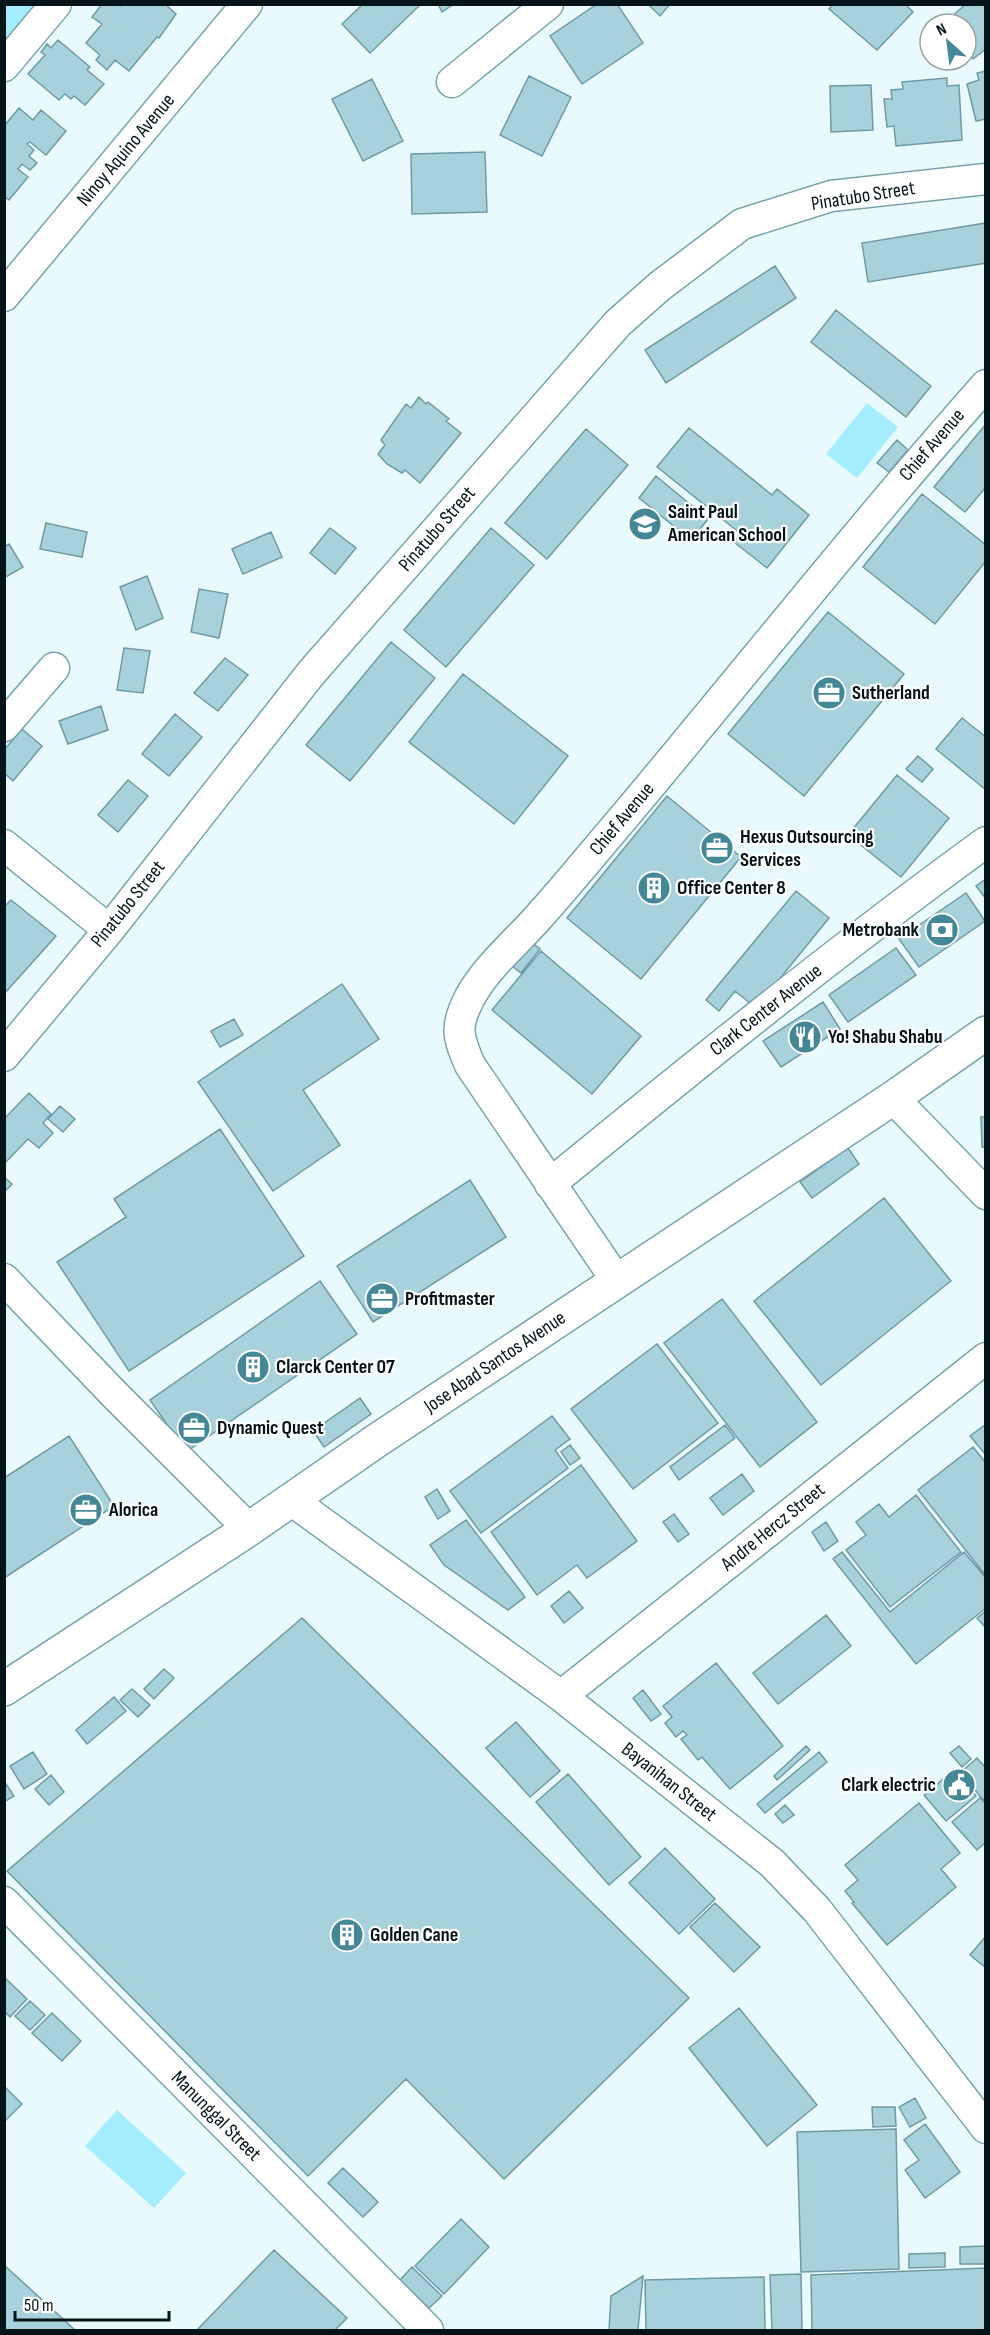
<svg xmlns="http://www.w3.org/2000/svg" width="990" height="2335" viewBox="0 0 990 2335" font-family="'Sofia Sans Condensed',sans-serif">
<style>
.green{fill:#a3edfe}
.building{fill:#a7d2dc;stroke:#709aa3;stroke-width:1.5}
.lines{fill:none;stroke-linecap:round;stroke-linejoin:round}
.minor-casing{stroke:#79a3ac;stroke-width:33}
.major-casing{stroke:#79a3ac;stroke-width:36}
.minor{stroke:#fff;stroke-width:30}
.major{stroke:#fff;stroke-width:33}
.labels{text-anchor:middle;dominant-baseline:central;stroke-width:4.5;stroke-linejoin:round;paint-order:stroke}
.street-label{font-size:20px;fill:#051418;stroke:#fff}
.poi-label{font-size:20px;font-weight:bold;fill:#051418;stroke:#fff;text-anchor:start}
</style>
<rect width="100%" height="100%" fill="#e9fafe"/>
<!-- green -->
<path class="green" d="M 5,5 L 39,5 L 5,46 Z
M 867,403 L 898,427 L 857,478 L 826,454 Z
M 117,2110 L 186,2173 L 154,2208 L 85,2146 Z"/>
<!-- building -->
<path class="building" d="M 102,4 L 118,4 L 121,6 L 122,4 L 165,4 L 176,14 L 159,38 L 157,37 L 129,71 L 115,60 L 107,70 L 96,60 L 100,55 L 86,43 L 102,24 L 92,17 Z
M 363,4 L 419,4 L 420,5 L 370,53 L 342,24 Z
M 438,4 L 454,4 L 442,12 Z
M 597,4 L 617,4 L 643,43 L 582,84 L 550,36 Z
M 648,4 L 670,4 L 660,16 Z
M 833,4 L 905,4 L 913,12 L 877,50 L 829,9 Z
M 966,4 L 986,4 L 986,49 L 973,59 L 966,50 L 966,24 L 944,23 Z
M 58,40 L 90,67 L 87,70 L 104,84 L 85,105 L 74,96 L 71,99 L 65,94 L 59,100 L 28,74 L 45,55 L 41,52 L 47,44 L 51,48 Z
M 986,71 L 986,119 L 976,121 L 967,84 L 979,80 L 977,73 Z
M 529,76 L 571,97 L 542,156 L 500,135 Z
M 947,78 L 947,86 L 959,85 L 962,140 L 896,146 L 894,126 L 887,127 L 884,99 L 892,99 L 891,90 L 903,89 L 902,82 Z
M 372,79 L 403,141 L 363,161 L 332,99 Z
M 871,85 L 873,130 L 831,132 L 830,86 Z
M 19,108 L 33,120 L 41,110 L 66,131 L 46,155 L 30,142 L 27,144 L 34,150 L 29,156 L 37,163 L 30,170 L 22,164 L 18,169 L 28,177 L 9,200 L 4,196 L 4,126 Z
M 485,152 L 487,212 L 412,214 L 411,154 Z
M 986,223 L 986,263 L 868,282 L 862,243 Z
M 775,266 L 796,298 L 666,383 L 645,350 Z
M 836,310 L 931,386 L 906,417 L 811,342 Z
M 419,397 L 426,404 L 428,402 L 449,419 L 446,421 L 461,433 L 420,483 L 405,470 L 402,473 L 387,464 L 378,454 L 385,445 L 381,440 L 406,404 L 411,408 Z
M 986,424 L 986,487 L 965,512 L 934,487 Z
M 689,428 L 772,495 L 777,489 L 809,515 L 767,568 L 734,542 L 741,534 L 657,467 Z
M 586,429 L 628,465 L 547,559 L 505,523 Z
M 897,440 L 908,450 L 889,472 L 877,463 Z
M 656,476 L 708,519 L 691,540 L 639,498 Z
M 922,494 L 986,545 L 986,561 L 935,624 L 863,567 Z
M 46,523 L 87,532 L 82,557 L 40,549 Z
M 330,528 L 356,548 L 335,574 L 310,553 Z
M 491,528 L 534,565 L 446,667 L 404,630 Z
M 271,532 L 282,557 L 243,574 L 232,549 Z
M 9,544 L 23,567 L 4,578 L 4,547 Z
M 147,576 L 163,618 L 136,630 L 120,587 Z
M 199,589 L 228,594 L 219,638 L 191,632 Z
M 828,612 L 904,674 L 804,796 L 728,734 Z
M 391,642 L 435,678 L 350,781 L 306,745 Z
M 124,648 L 150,651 L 143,693 L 117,690 Z
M 225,658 L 248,675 L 218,711 L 194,693 Z
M 463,674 L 568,756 L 514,824 L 409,742 Z
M 101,706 L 108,730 L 68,744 L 59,721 Z
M 175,714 L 202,737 L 169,776 L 142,754 Z
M 962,718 L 986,737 L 986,790 L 936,749 Z
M 22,729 L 42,746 L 13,781 L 4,773 L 4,750 Z
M 918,756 L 933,769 L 922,782 L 906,769 Z
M 897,775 L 949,818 L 901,877 L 848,835 Z
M 128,780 L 148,796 L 118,832 L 98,815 Z
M 667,796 L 741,857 L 641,979 L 567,918 Z
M 986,879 L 986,899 L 976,886 Z
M 796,891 L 829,918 L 756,1008 L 735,991 L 719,1011 L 706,1000 Z
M 966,893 L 985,921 L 919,967 L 899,939 Z
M 11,900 L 56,936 L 4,994 L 4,907 Z
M 531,942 L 540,949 L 521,973 L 512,966 Z
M 896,948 L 916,975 L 848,1022 L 829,995 Z
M 541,951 L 641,1036 L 592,1094 L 492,1010 Z
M 342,984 L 379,1039 L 303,1090 L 340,1145 L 273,1191 L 198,1082 Z
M 823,1002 L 840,1029 L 781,1067 L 763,1041 Z
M 234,1019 L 243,1035 L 220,1047 L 211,1031 Z
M 29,1093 L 51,1114 L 43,1123 L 53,1133 L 39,1148 L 28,1139 L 4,1164 L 4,1119 Z
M 60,1106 L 75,1119 L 63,1132 L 48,1119 Z
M 981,1117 L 986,1117 L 986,1147 L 982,1147 Z
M 220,1129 L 304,1256 L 129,1371 L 57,1262 L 126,1217 L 114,1199 Z
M 848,1148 L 859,1164 L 812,1198 L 800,1182 Z
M 4,1177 L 12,1184 L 4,1192 Z
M 470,1180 L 506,1237 L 373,1322 L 337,1266 Z
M 884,1198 L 951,1281 L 821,1385 L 754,1301 Z
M 320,1281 L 357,1334 L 186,1452 L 150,1400 Z
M 722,1299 L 817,1422 L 760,1467 L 664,1343 Z
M 657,1344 L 718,1423 L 633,1489 L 571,1409 Z
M 360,1398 L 371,1414 L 324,1447 L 313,1431 Z
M 552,1416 L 570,1439 L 555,1450 L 568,1468 L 481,1533 L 450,1491 Z
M 986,1424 L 986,1455 L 970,1436 Z
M 725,1425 L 735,1438 L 679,1480 L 670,1467 Z
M 69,1436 L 114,1506 L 4,1578 L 4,1478 Z
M 570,1445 L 580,1458 L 570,1465 L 561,1452 Z
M 973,1447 L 986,1463 L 986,1576 L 918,1490 Z
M 581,1465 L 637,1541 L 587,1578 L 577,1565 L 537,1595 L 491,1532 Z
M 742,1474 L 754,1491 L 723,1515 L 710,1498 Z
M 437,1489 L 450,1511 L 438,1519 L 425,1497 Z
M 916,1495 L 961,1552 L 890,1607 L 846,1550 L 866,1535 L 856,1522 L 879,1504 L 889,1517 Z
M 674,1514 L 689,1534 L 678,1542 L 663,1522 Z
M 466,1520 L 525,1597 L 508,1610 L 444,1565 L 430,1545 Z
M 826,1522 L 838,1541 L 824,1551 L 812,1532 Z
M 842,1552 L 890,1612 L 964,1552 L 986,1578 L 986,1608 L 916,1664 L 833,1559 Z
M 569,1591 L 583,1608 L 564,1623 L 551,1606 Z
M 986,1611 L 986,1628 L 977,1618 Z
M 826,1615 L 851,1646 L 778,1704 L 753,1673 Z
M 302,1618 L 689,1998 L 504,2179 L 406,2079 L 308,2176 L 7,1871 Z
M 716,1663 L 783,1746 L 730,1789 L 702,1757 L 698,1760 L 681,1739 L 687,1735 L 683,1731 L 676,1737 L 665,1723 L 672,1717 L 663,1706 Z
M 164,1669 L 174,1678 L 154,1699 L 144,1689 Z
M 132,1689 L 150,1705 L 138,1717 L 120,1700 Z
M 643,1690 L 661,1714 L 651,1721 L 633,1698 Z
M 114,1697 L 126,1711 L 87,1744 L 76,1730 Z
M 516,1722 L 560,1771 L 530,1797 L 486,1748 Z
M 806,1746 L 810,1750 L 777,1780 L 774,1776 Z
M 959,1746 L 971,1759 L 962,1767 L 950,1753 Z
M 33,1752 L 47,1774 L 24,1789 L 10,1766 Z
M 819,1752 L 827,1762 L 765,1813 L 757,1804 Z
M 977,1758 L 986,1768 L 986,1798 L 983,1800 L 961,1772 Z
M 954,1770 L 976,1796 L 946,1821 L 924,1795 Z
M 568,1774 L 641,1857 L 609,1885 L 536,1802 Z
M 51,1775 L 64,1792 L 49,1805 L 35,1789 Z
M 4,1781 L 14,1796 L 4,1802 Z
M 980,1798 L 986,1804 L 986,1842 L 977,1850 L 952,1822 Z
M 919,1803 L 960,1853 L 941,1869 L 956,1887 L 887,1945 L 852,1903 L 854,1902 L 845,1891 L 858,1880 L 845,1865 Z
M 785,1805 L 794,1815 L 783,1823 L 775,1814 Z
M 665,1848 L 715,1899 L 679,1934 L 629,1883 Z
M 715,1903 L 760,1947 L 734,1972 L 690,1927 Z
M 986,1936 L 986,1968 L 970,1955 Z
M 4,1977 L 27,1999 L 10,2017 L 4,2011 Z
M 30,2001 L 45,2015 L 30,2030 L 15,2016 Z
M 739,2008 L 817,2105 L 767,2146 L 689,2048 Z
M 52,2013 L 81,2041 L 62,2061 L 32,2033 Z
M 4,2086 L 22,2104 L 4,2122 Z
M 915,2098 L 926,2118 L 910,2127 L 899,2107 Z
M 872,2107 L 895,2107 L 896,2126 L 873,2127 Z
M 925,2124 L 960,2172 L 925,2198 L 905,2170 L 919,2160 L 904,2140 Z
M 896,2129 L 899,2269 L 801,2272 L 797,2132 Z
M 343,2168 L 378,2202 L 363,2217 L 328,2183 Z
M 461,2219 L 489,2247 L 444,2294 L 415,2266 Z
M 986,2246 L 986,2264 L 960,2264 L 960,2247 Z
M 274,2250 L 347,2318 L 335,2330 L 197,2330 Z
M 945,2253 L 945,2267 L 909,2268 L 909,2254 Z
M 4,2265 L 75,2330 L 4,2330 Z
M 412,2267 L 442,2296 L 429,2308 L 400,2280 Z
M 986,2268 L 986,2330 L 812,2330 L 811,2275 Z
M 801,2274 L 802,2330 L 772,2330 L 770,2275 Z
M 643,2276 L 638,2330 L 609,2330 L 611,2296 Z
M 764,2277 L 765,2330 L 646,2330 L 645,2280 Z"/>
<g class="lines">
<defs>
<path id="minor" d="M 4,66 L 56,4
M 452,82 L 548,4
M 4,296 L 247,4
M 4,726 L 54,668
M 4,845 L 109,930
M 4,1056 L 109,930 L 312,672 L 618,323 L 660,286 L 742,224 L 831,196 L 986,179
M 893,1098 L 986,1194
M 550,1184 C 693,1067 836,951 986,842
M 4,1279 L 113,1393 L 249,1529
M 617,1281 L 470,1065 C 457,1035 455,1026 470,997 C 486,968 514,944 535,921 C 566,887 594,852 624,817 C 745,673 861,526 986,385
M 291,1500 L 561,1696 L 772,1863 L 817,1910 L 986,2128
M 561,1696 L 986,1358
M 4,1902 L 428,2330"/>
<path id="major" d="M 4,1689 L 249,1529 L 376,1441 L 893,1098 L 986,1033"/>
</defs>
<!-- minor casing -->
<use href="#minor" class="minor-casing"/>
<!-- major casing -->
<use href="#major" class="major-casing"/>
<!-- minor -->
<use href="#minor" class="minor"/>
<!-- major -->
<use href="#major" class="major"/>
</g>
<!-- icons -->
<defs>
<symbol id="school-disc" viewBox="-11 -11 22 22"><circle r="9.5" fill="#448897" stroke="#fff"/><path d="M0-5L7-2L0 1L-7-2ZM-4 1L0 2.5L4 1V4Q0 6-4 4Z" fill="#fff"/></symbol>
<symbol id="office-disc" viewBox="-11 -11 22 22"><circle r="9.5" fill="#448897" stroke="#fff"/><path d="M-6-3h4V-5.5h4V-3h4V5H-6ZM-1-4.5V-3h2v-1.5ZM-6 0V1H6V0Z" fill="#fff"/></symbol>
<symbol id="building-disc" viewBox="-11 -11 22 22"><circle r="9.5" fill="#448897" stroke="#fff"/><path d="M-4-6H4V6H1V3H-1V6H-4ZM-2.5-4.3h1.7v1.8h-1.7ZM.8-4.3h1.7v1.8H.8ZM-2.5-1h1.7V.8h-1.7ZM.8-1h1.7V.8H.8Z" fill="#fff"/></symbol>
<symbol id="bank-disc" viewBox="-11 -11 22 22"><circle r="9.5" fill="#448897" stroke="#fff"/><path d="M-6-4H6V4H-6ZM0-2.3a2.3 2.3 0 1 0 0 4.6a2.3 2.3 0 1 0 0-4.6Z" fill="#fff"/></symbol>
<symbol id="restaurant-disc" viewBox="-11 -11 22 22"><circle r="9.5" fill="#448897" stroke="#fff"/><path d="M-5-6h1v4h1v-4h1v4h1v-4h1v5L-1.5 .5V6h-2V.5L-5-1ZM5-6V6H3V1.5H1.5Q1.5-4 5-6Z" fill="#fff"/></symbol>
<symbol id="civic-disc" viewBox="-11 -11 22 22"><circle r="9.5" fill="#448897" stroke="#fff"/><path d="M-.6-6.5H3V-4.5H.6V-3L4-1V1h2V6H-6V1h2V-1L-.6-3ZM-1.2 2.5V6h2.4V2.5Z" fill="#fff"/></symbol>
</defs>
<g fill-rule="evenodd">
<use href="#school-disc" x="626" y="505" width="38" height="38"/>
<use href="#office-disc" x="810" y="674" width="38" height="38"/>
<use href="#office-disc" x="698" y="829" width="38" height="38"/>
<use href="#building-disc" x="635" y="869" width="38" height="38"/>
<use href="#bank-disc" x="923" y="911" width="38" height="38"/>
<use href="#restaurant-disc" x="786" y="1018" width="38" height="38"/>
<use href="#office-disc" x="363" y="1280" width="38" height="38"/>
<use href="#building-disc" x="234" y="1348" width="38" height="38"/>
<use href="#office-disc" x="175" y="1409" width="38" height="38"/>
<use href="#office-disc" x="67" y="1491" width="38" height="38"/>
<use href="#civic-disc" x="940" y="1766" width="38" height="38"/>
<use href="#building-disc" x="328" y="1916" width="38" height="38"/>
</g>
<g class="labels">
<!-- street labels -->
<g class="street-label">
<text transform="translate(126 150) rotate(-50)">Ninoy Aquino Avenue</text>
<text transform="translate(863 196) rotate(-9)">Pinatubo Street</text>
<text transform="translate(932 445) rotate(-49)">Chief Avenue</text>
<text transform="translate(437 529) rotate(-49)">Pinatubo Street</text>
<text transform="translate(622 819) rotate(-50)">Chief Avenue</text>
<text transform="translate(128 904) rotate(-51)">Pinatubo Street</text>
<text transform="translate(766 1010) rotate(-38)">Clark Center Avenue</text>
<text transform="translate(495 1362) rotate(-34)">Jose Abad Santos Avenue</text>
<text transform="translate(773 1527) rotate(-39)">Andre Hercz Street</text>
<text transform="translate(669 1782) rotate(38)">Bayanihan Street</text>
<text transform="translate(216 2116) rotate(45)">Manunggal Street</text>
</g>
<!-- poi labels -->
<g class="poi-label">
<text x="668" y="512">Saint Paul<tspan x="668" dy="23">American School</tspan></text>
<text x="852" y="693">Sutherland</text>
<text x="740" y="837">Hexus Outsourcing<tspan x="740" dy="23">Services</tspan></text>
<text x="677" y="888">Office Center 8</text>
<text x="919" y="930" text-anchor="end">Metrobank</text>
<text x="828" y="1037">Yo! Shabu Shabu</text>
<text x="405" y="1299">Profitmaster</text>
<text x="276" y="1367">Clarck Center 07</text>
<text x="217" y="1428">Dynamic Quest</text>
<text x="109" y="1510">Alorica</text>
<text x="936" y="1785" text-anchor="end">Clark electric</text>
<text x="370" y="1935">Golden Cane</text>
</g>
</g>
<!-- border -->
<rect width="990" height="2335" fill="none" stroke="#051418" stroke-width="12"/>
<!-- north arrow -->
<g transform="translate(948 42) rotate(332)"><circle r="28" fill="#ffffff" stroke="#9ba1a3" stroke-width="1.5"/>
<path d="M0-4.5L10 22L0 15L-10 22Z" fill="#448897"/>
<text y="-9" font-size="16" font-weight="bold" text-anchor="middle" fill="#051418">N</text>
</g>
<!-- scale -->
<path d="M15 2311v9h154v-9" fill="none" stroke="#051418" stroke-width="3"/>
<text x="24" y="2311" font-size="18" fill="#051418" stroke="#ffffff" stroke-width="4.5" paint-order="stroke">50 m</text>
</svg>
